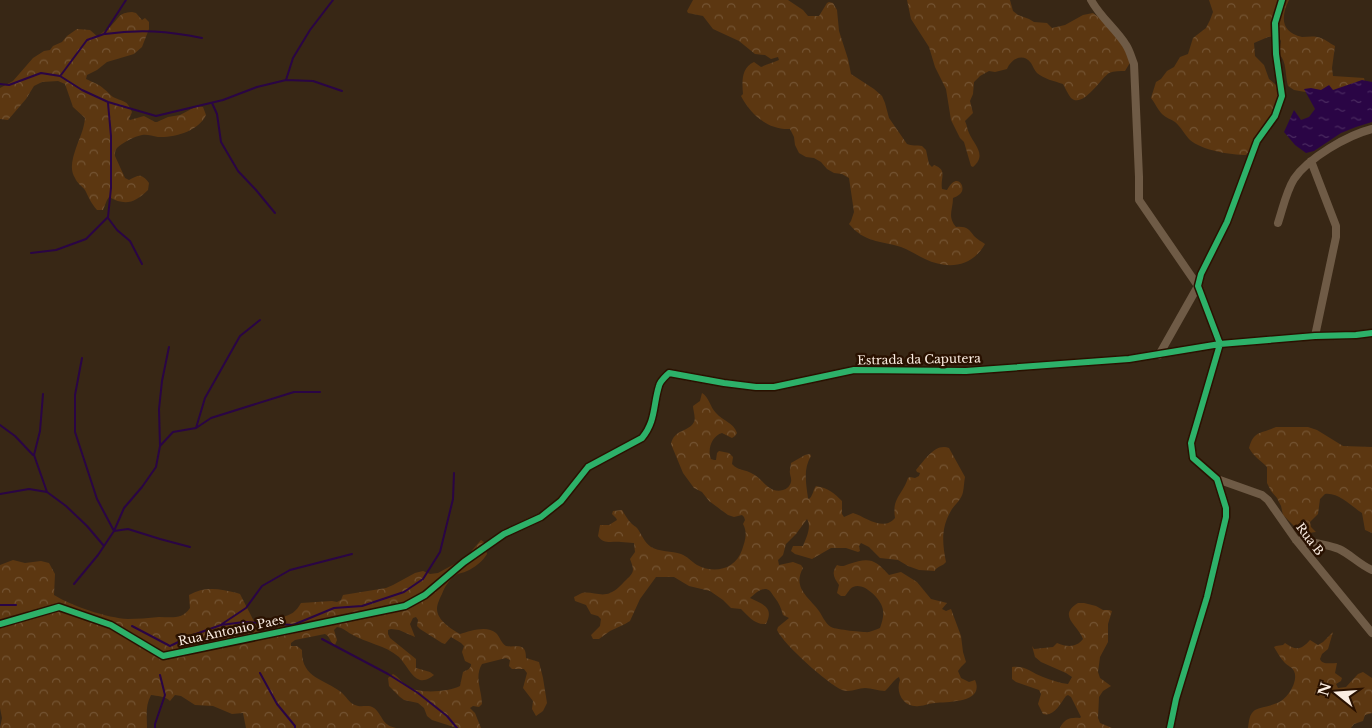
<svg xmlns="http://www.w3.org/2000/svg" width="1372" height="728" viewBox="0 0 1372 728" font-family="'Libre Baskerville',serif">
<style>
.forest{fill:url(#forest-crowns)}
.water{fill:url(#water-ripples)}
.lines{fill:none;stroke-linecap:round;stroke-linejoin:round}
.stream{stroke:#2a0545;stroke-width:2}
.minor{stroke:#6f5b46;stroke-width:8}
.cycleway-casing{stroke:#291100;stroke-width:9}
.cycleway{stroke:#2db169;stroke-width:6}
.labels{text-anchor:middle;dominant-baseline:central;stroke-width:5;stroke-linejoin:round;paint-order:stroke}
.street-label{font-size:12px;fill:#fbede1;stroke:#291100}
</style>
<defs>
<pattern id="forest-crowns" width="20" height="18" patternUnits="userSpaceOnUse" patternTransform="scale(1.25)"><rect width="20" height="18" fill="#5c3711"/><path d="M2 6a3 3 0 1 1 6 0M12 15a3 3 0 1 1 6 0" fill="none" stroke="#745433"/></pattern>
<pattern id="water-ripples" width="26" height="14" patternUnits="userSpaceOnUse" patternTransform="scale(1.25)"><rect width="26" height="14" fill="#2a0545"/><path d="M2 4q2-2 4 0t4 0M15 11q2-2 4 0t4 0" fill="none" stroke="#4a2a60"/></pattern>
</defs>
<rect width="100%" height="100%" fill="#382715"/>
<!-- forest -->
<path class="forest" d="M 693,0 L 788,0 L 803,10 L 808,16 L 819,16 L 827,3 L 829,2 L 833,3 L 837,10 L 839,31 L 848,59 L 851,74 L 874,89 L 882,96 L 885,103 L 889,118 L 907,144 C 911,146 917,145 922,146 L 926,150 L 929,164 L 932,167 L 934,165 C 948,170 940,178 942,189 L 947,190 C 958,170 967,189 960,194 C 958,196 955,197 953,198 C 953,210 947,216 956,227 C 966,226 969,229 974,236 C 977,239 982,242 985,244 C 972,267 948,270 925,259 C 916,255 910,250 901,247 C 879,240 865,243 849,224 L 851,221 L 854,212 L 849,178 L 842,174 L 834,173 L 827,169 L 821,162 L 814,158 L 806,157 L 799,153 L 795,145 L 794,137 L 790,129 C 768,130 751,115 741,96 L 743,94 C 742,82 741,68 754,62 L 761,67 C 767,64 773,63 779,60 L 778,57 L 771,59 L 765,55 L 755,54 L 739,41 L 713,29 L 703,16 L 688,13 L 687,11 Z
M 907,0 L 1010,0 L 1013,11 L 1018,15 L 1029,19 L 1034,22 L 1047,23 L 1052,28 L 1065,25 L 1083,15 L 1093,13 L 1100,18 L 1119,36 L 1131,61 L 1125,71 C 1120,71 1114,71 1109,73 C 1101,78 1083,109 1071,98 C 1068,94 1065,88 1063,84 C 1054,81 1044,79 1037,73 C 1034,70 1033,66 1031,63 C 1023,52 1011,59 1007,69 L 995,72 L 989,71 L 980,76 L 974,82 L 973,94 L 970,101 L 973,113 L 965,121 C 967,125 967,129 969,133 C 975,146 987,155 973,167 L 971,166 L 964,142 L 960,138 L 951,120 L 946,89 L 935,67 L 929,47 L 911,19 Z
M 1209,0 L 1289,0 C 1281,16 1280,32 1302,37 C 1307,37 1312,36 1317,37 C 1324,38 1329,43 1335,46 L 1332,68 L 1333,76 L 1364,78 L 1366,86 L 1311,93 L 1294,90 L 1288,86 C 1285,76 1287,61 1279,54 L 1281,41 L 1278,36 L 1268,37 L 1254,43 L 1255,56 L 1264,65 L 1269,79 L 1283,91 L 1285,100 L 1278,103 L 1251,149 L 1246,155 C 1231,155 1201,150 1190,140 C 1185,135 1181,127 1175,122 C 1171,119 1166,118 1162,114 C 1158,110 1155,103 1151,98 L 1156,82 L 1161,79 L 1167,71 L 1174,67 L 1180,57 L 1188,54 L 1193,38 L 1206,28 L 1210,20 L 1213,12 Z
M 132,12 L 136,13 L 142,20 L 145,18 L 149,22 L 149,29 L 142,47 L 134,54 L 107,62 L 97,70 L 87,75 L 86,79 C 92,82 99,84 104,89 C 107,91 110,95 113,97 C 125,103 126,99 132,112 L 129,119 L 130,120 L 144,116 L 155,122 L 157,122 L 168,117 L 180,115 L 197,106 L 203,107 L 206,115 C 199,131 174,138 158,137 C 152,136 147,134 142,135 C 135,136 122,143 117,148 C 115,151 115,152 115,156 L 125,178 L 129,180 C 139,175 141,173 149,183 L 148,190 C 135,203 125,206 109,197 L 107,200 L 103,210 L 97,210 C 91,203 89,198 85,190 C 82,186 77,183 75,178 C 69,169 73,157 76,148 C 80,137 84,129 85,118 L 73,107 L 65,84 L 58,81 L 42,82 L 34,86 L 26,99 L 8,120 L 0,119 L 0,88 L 13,81 L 33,58 L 44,51 L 50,50 L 53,46 L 62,42 L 67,36 L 77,29 L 90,30 L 98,37 C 102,32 106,30 111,26 C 120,17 118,13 132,12 Z
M 702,393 C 709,397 710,407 716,413 C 723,421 733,422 737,433 L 735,436 L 732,438 L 722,433 C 712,436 707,449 711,459 L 714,460 L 716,460 L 717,453 L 719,451 L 729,453 L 733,457 L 732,464 C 738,471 745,469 753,474 C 763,479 769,494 783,490 C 787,489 790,486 791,482 C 792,478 789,474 790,470 C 790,468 791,465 791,463 L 805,455 L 810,454 L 811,456 C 803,469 806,483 808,498 L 809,499 C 813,496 813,490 816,486 C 828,488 834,493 842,501 L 842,514 L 844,517 L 853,513 C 866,517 883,532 895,518 C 892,497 902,496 908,478 L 910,477 L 915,478 L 919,476 L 920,473 L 917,472 L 916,470 C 925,460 935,443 949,448 L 965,477 C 964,482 964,487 963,492 C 962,498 956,504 952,509 C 941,527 942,542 946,562 C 943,566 938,566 935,570 L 935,571 L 919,570 L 908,566 L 898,560 L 880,558 L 869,547 L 861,543 L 859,546 L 860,551 L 858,552 L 846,548 L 831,548 L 812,559 L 795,554 L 791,551 L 793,546 L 803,546 C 806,538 812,527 807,519 L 796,534 L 786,544 L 783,555 L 778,560 L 779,565 L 793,562 L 801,565 L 803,568 C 792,588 809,597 819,611 C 823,617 825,623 831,627 C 833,629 866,633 869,632 C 873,631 877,629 880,628 C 883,620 885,612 881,604 C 877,596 863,582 853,587 C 849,589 848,593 845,596 L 841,596 L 837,593 L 839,585 C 834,578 831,573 837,565 C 842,567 844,566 849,564 C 869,557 875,559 889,575 L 901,572 L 917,582 L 931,599 L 947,603 L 942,609 L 946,611 L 951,609 L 961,636 L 963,652 L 966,662 L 961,667 L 958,671 L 961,678 L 969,682 L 975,680 C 985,703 948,702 935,703 C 929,703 925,706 919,706 C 904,708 895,693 900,680 L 899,677 C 893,680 890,687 885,691 C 878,691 872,688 865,688 C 857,688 851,693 842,690 C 828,684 783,644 777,630 L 778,627 L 789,618 L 783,615 C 781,608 779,603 775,598 C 773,596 772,593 770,591 C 763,585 755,594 750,598 C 761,604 775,606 766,624 C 755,625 748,616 741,609 L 731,608 L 723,600 L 710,591 L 689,586 L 674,577 L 656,577 L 640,599 L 630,621 L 625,624 L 610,631 L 599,639 L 593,639 L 591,635 L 600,626 L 601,619 L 598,616 L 591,614 L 586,605 L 575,601 L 574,597 C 577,596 579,594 582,593 C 591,591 601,597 610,593 C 617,590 621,585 626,580 C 635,572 634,570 630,559 L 635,552 L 634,543 C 630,543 625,542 621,542 C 612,541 604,545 598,536 L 600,525 L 609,525 L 617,520 L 616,518 L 612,514 L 613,511 L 622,510 C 625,515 628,520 631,523 C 635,527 634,525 637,528 C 642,535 644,542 651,547 C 659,552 672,551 681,554 C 687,556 692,562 697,565 C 714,574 735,570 742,550 C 745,541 748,533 743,524 L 745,520 L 744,517 L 742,515 L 734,517 L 728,515 L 709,501 L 702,492 L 694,488 L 683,473 L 671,444 C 674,429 689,432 694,422 C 696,418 693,410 693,406 L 700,401 Z
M 1276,427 L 1308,427 L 1317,430 L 1343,446 L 1372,447 L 1372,533 L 1365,530 L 1362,513 C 1351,506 1338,492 1325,494 L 1320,499 L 1318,514 L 1310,522 L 1311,527 L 1316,532 L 1302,534 L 1283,515 L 1281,506 L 1277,498 L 1271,491 L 1267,483 L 1267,467 C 1260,460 1254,457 1249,448 C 1254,430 1261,434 1276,427 Z
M 481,540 L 484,542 L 487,554 C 483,561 474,568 467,571 C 463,573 459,573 456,575 C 449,580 445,586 442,594 C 440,598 437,604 437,609 C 437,620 451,629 460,634 C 470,631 487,625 496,633 C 500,637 501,643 506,646 C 516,648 526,641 526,658 L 539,662 L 543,678 L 547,703 L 543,711 L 536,716 L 532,709 L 533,701 L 523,688 L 527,673 L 524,669 L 512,669 L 509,666 L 510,660 L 506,658 L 482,664 C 474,677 482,691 482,704 L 479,707 L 473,706 L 470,708 L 475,713 L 481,728 L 457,728 L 432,720 L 427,716 L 424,708 L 418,703 L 404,700 L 400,697 L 389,686 L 388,678 L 393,674 C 399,677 402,683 408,687 C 420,694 448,692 460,686 L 463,672 C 467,670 471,669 471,664 L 465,661 L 462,652 L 464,646 L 461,643 L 451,637 L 445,644 L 442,643 L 420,629 L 417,626 L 418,620 L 416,617 L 413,618 L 410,624 L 415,637 L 399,630 L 391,629 L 388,630 L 388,634 L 390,638 L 416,659 L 416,668 L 430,672 L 434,675 C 430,678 426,681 420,680 C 411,677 406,664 399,657 C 385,645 366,643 351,634 C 346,631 343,628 337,627 L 334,630 L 337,640 L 335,645 C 330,643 330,636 325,634 L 295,640 L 291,643 L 291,646 L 297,646 L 302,650 C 301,678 324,679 341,692 C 346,696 349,703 355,705 C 361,708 368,704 374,708 C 383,715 381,725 396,728 L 246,728 L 243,713 L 232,714 L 213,706 L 195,705 L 181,696 L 175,695 L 170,701 C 165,696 157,696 151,695 C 145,706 147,716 147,728 L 0,728 L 2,718 L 0,708 L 0,565 L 13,560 L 25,563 L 41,561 L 49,563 L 55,574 L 54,595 C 72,606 107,618 128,619 C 138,619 148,618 159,617 C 171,617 182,620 190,608 L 189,595 C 205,586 220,589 237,593 L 240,594 L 260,633 L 275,633 L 282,617 C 291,615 296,612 301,603 L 332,601 L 337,602 L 341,600 L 343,595 L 386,588 L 393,585 L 415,573 L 423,571 L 430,574 L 438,573 L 460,561 L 467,556 Z
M 1078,603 L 1084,603 L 1096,606 L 1103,610 L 1109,610 L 1112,611 L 1108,624 L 1108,642 L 1100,657 L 1098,672 L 1100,678 L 1111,686 L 1103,691 L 1099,697 L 1098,718 L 1100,723 L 1112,728 L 1060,728 C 1064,719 1070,717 1080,718 L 1081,717 L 1071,697 L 1068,695 L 1066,696 C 1060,704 1054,717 1043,714 L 1038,704 L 1041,694 L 1039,690 L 1016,682 L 1012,679 L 1012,667 C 1025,665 1032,673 1043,677 C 1051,680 1059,683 1068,684 L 1072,677 L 1066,673 L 1041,662 L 1035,657 L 1032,646 L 1034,649 L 1053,647 L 1057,643 C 1067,647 1076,648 1083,639 C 1078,625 1057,616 1078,603 Z
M 1333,632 L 1328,649 L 1322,654 L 1320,659 C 1322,665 1331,663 1337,663 L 1335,673 L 1342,678 L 1341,681 L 1336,684 L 1338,688 L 1346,687 L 1358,674 L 1363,672 L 1372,678 L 1372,713 L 1365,715 L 1363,721 L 1354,724 L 1351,728 L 1248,728 C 1249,722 1249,714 1255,710 C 1261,707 1271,706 1277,703 C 1287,700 1299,681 1294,671 C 1292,667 1288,666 1285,663 C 1281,659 1277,652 1274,647 L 1276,646 L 1283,645 L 1285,643 C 1296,651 1301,650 1310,640 L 1318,645 L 1323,642 Z"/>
<!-- water -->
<path class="water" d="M 1362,80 L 1372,82 L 1372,122 L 1356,127 L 1341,133 L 1314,151 L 1306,153 L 1295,145 L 1284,132 L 1294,110 L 1301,120 L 1309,117 L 1315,109 L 1304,89 L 1311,88 L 1321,90 L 1329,85 L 1333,90 Z"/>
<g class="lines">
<!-- stream -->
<path class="stream" d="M 105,34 C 140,29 168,31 202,38
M 61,75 L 87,40 L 104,34 L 126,0
M 286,80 L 313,81 L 342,91
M 0,84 L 9,85 L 41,73 L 60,76 L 82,90 L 108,102 L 156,116 L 223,100 L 257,87 L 286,80 L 293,58 L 310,30 L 333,0
M 212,103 L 217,114 L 221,142 L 238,171 L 256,190 L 275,213
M 108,218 L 117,230 L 130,241 L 142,264
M 31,253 L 56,250 L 86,239 L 108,217 L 111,188 L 111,136 L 108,103
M 82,358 L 75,395 L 75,432 L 97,499 L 114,531 L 128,529 L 160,539 L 190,547
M 43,394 L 40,431 L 34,455 L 47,492 L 66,506 L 87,526 L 104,546
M 0,425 L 15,436 L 33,455
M 196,428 L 205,398 L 240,336 L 260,320
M 160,446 L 159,409 L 162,381 L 169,347
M 0,494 L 29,489 L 47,492
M 74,584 L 98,555 L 114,531 L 124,508 L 142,487 L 156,467 L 160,446 L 173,432 L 196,428 L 211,418 L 294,392 L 320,392
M 0,605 L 16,605
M 222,624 L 246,608 L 262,586 L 290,570 L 352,554
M 132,626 L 170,646 L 193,635 L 221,625 L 244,622 L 293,625 L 334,608 L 362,606 L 404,592 L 423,579 L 440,552 L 453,499 L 454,473
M 322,639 L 388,674 L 418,693 L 447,716 L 457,728
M 260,673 L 277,704 L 295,726 L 295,728
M 155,728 L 155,724 L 165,695 L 160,675"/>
<!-- minor -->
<path class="minor" d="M 1091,0 C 1100,17 1116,29 1126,45 C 1130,51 1131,57 1134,64 L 1139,177 L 1139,200 L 1198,286
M 1311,161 L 1336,226 L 1336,237 L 1315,336
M 1278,223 C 1283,208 1286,192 1294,179 C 1308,158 1348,135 1372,129
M 1159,355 L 1198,286
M 1217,479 L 1262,495 L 1268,500 L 1296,540 L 1372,633
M 1296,540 C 1310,542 1326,544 1339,549 C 1350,554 1360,565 1372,570
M 0,624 L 59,607 L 111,625 L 163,656 L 405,606 L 425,595 L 464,562 L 504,534 L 541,517 L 561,501 L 588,467 L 642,438 C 656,421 653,405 659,386 C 660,381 665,377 669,373 L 724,383 L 756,387 L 774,387 L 854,370 L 966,371 L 1129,359 L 1220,344 L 1315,336 L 1356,335 L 1372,333
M 1170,728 L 1176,699 L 1207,597 L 1226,517 L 1226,508 L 1217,479 L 1193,458 L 1191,443 L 1220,344 L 1198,286 L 1201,274 L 1227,222 L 1257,141 L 1275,116 L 1282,96 L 1276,54 L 1275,23 L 1282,0"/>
<defs>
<path id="cycleway" d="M 0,624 L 59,607 L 111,625 L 163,656 L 405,606 L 425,595 L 464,562 L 504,534 L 541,517 L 561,501 L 588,467 L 642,438 C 656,421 653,405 659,386 C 660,381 665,377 669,373 L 724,383 L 756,387 L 774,387 L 854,370 L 966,371 L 1129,359 L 1220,344 L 1315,336 L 1356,335 L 1372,333
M 1170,728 L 1176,699 L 1207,597 L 1226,517 L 1226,508 L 1217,479 L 1193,458 L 1191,443 L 1220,344 L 1198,286 L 1201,274 L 1227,222 L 1257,141 L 1275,116 L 1282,96 L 1276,54 L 1275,23 L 1282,0"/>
</defs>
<!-- cycleway casing -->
<use href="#cycleway" class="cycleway-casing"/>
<!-- cycleway -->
<use href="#cycleway" class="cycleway"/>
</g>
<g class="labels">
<!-- street labels -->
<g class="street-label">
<text transform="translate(919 359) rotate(-1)">Estrada da Caputera</text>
<text transform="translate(1310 539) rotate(53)">Rua B</text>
<text transform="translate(231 630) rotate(-12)">Rua Antonio Paes</text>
</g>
</g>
<!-- north arrow -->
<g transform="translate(1337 693) rotate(287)" stroke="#291100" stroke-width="4" paint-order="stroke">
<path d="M0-4L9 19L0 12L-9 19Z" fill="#fbede1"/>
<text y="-8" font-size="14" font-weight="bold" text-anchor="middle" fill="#fbede1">N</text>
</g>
</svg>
